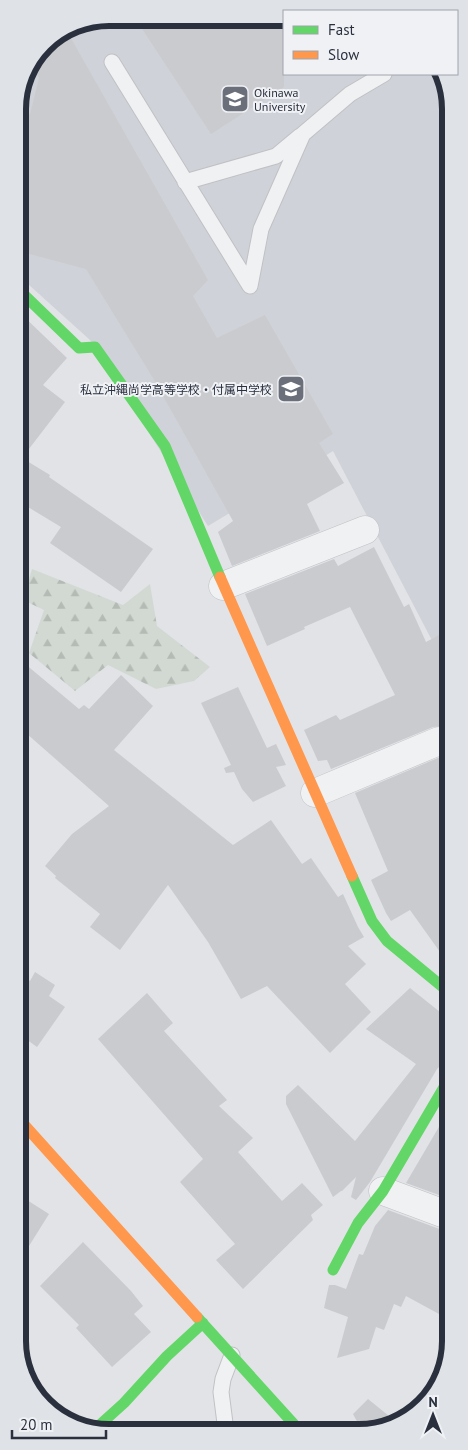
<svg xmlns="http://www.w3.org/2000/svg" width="468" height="1450" viewBox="0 0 468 1450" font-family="'PT Sans','Noto Sans JP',sans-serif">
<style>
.built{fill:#d0d2d9}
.forest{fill:url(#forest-firs)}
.building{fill:#cacbce}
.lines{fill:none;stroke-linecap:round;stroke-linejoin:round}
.lane-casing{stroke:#c0c1c4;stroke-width:17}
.street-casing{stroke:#c0c1c4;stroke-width:29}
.lane{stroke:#f0f1f3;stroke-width:15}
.street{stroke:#f0f1f3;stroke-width:28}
.fast{stroke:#63d668;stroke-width:11}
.slow{stroke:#ff974d;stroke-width:11}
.labels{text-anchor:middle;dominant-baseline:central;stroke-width:4;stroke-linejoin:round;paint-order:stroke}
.poi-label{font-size:12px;fill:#2a303e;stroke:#eff1f5;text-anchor:start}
.rim{fill:none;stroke:#2a303e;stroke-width:6}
</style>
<defs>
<pattern id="forest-firs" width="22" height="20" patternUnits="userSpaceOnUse" patternTransform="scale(1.25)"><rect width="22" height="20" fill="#d2d9d2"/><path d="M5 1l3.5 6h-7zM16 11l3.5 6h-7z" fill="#b4bbb5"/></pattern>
</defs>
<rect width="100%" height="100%" fill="#e2e3e6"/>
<!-- built -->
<path class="built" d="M 109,18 L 284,19 L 284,74 L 439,74 L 449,92 L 449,673 L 333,451 L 208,526 L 90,340 L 18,275 L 18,103 L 27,68 L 49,40 Z"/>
<!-- forest -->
<path class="forest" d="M 32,569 L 123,605 L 150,584 L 157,626 L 210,667 L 194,681 L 156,689 L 108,665 L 75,691 L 29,653 L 44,610 L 23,600 Z"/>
<!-- building -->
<path class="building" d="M 135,18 L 284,19 L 284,87 L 211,134 Z
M 68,33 L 208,280 L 193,296 L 217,338 L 265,315 L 333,434 L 319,443 L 344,483 L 307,504 L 320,531 L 232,566 L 218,532 L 233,521 L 153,378 L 86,269 L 18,251 L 18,111 L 30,114 L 39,78 L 31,63 L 49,40 Z
M 18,311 L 67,358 L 43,385 L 65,402 L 22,458 L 50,475 L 49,477 L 153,549 L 121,592 L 50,543 L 61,527 L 18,501 Z
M 374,547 L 404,607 L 409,604 L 426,642 L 449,630 L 450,730 L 441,726 L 433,727 L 331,769 L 327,760 L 318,761 L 304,730 L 336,715 L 340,720 L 395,695 L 350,607 L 304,627 L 305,629 L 267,646 L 245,594 L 334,559 L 338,566 Z
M 18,658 L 79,709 L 84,705 L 89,709 L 121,675 L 153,706 L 114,750 L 233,845 L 271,820 L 302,864 L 311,858 L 338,897 L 343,894 L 358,927 L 364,937 L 348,946 L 366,964 L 345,984 L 371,1012 L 330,1053 L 267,986 L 241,999 L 208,942 L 168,885 L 120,950 L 90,927 L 100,914 L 55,878 L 56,876 L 45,866 L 72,834 L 109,806 L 18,726 Z
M 238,687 L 267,748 L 276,744 L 286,765 L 276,767 L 286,786 L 253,802 L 242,789 L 234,772 L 226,773 L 224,768 L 231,765 L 201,703 Z
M 450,752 L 450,966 L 410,910 L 391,921 L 386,913 L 371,880 L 388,871 L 355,793 L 445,755 Z
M 35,972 L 55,985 L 49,996 L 65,1007 L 37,1047 L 19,1034 L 19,973 L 30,981 Z
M 410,988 L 450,1020 L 450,1061 L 442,1064 L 437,1069 L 370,1182 L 356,1200 L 351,1197 L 356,1177 L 342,1191 L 341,1191 L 333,1197 L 286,1104 L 286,1096 L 298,1085 L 355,1141 L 416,1064 L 366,1029 Z
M 147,993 L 173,1023 L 164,1031 L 227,1100 L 219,1106 L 253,1138 L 238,1152 L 282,1201 L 302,1183 L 323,1205 L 311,1215 L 313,1220 L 243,1289 L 216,1260 L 235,1244 L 180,1182 L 203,1159 L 98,1039 Z
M 450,1108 L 450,1199 L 406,1183 Z
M 19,1195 L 49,1214 L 19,1262 Z
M 388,1210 L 445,1231 L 450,1231 L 450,1320 L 406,1296 L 401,1307 L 394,1304 L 384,1330 L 376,1327 L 369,1349 L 337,1358 L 348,1317 L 324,1308 L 329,1285 L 335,1285 L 346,1289 L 359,1254 L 363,1255 L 375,1226 Z
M 83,1242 L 131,1291 L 143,1306 L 134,1314 L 151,1332 L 112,1367 L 76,1328 L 79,1325 L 40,1286 Z
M 368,1399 L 389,1416 L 371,1431 L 362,1431 L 353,1414 Z"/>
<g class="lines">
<defs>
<path id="lane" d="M 112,62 L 250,286 L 261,229 L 303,134 L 350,94 L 384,74
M 185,182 L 276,156 L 300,136
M 226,1431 L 221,1392 L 223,1379 L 232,1355"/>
<path id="street" d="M 223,586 L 365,530
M 315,793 L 439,741
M 383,1191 L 450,1216"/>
</defs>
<!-- lane casing -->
<use href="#lane" class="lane-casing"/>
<!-- street casing -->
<use href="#street" class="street-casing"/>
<!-- lane -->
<use href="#lane" class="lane"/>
<!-- street -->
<use href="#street" class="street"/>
<!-- fast -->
<path class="fast" d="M 18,289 L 79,348 L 95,347 L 165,446 L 220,577
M 352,876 L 372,921 L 387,941 L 450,993
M 333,1270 L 358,1223 L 383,1191 L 450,1077
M 197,1317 L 300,1431
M 93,1431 L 124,1403 L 167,1356 L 203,1323"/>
<!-- slow -->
<path class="slow" d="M 220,577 L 352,876
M 19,1119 L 197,1317"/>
</g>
<!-- icons -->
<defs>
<symbol id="university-square" viewBox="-11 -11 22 22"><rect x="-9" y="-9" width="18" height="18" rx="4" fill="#6a6f79" stroke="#eff1f5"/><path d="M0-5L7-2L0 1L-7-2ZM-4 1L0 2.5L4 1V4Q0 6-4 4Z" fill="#fff"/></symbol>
<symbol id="school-square" viewBox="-11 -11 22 22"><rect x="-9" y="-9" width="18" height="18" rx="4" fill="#6a6f79" stroke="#eff1f5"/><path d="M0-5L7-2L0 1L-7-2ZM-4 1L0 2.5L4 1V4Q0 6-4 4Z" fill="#fff"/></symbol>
</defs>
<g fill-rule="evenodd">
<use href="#university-square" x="219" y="83" width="32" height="32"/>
<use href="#school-square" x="275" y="373" width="32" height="32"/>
</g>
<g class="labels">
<!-- poi labels -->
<g class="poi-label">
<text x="254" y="92">Okinawa<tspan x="254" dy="14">University</tspan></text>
<text x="272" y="389" text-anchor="end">私立沖縄尚学高等学校・付属中学校</text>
</g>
</g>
<!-- crop -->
<path d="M0 0H468V1450H0ZM109 26H359A83 83 0 0 1 442 109V1341A83 83 0 0 1 359 1424H109A83 83 0 0 1 26 1341V109A83 83 0 0 1 109 26Z" fill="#dfe2e6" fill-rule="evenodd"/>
<path class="rim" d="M109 26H359A83 83 0 0 1 442 109V1341A83 83 0 0 1 359 1424H109A83 83 0 0 1 26 1341V109A83 83 0 0 1 109 26Z"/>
<!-- legend -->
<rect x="283" y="10" width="175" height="65" fill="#eff1f5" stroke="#a0a4ac"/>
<rect x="293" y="26" width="25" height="8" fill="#63d668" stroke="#a0a4ac"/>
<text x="328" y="35" font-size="15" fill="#2a303e">Fast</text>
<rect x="293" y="51" width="25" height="8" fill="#ff974d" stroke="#a0a4ac"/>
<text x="328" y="60" font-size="15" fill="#2a303e">Slow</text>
<!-- north arrow -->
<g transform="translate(433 1415)" stroke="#eff1f5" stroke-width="4" paint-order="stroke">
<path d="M0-4L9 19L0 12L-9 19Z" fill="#2a303e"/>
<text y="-8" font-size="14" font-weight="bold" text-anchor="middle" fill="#2a303e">N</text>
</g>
<!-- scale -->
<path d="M12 1430v8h94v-8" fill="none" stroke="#2a303e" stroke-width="2.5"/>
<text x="20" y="1430" font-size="15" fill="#2a303e" stroke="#eff1f5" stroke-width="4" paint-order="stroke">20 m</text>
</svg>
